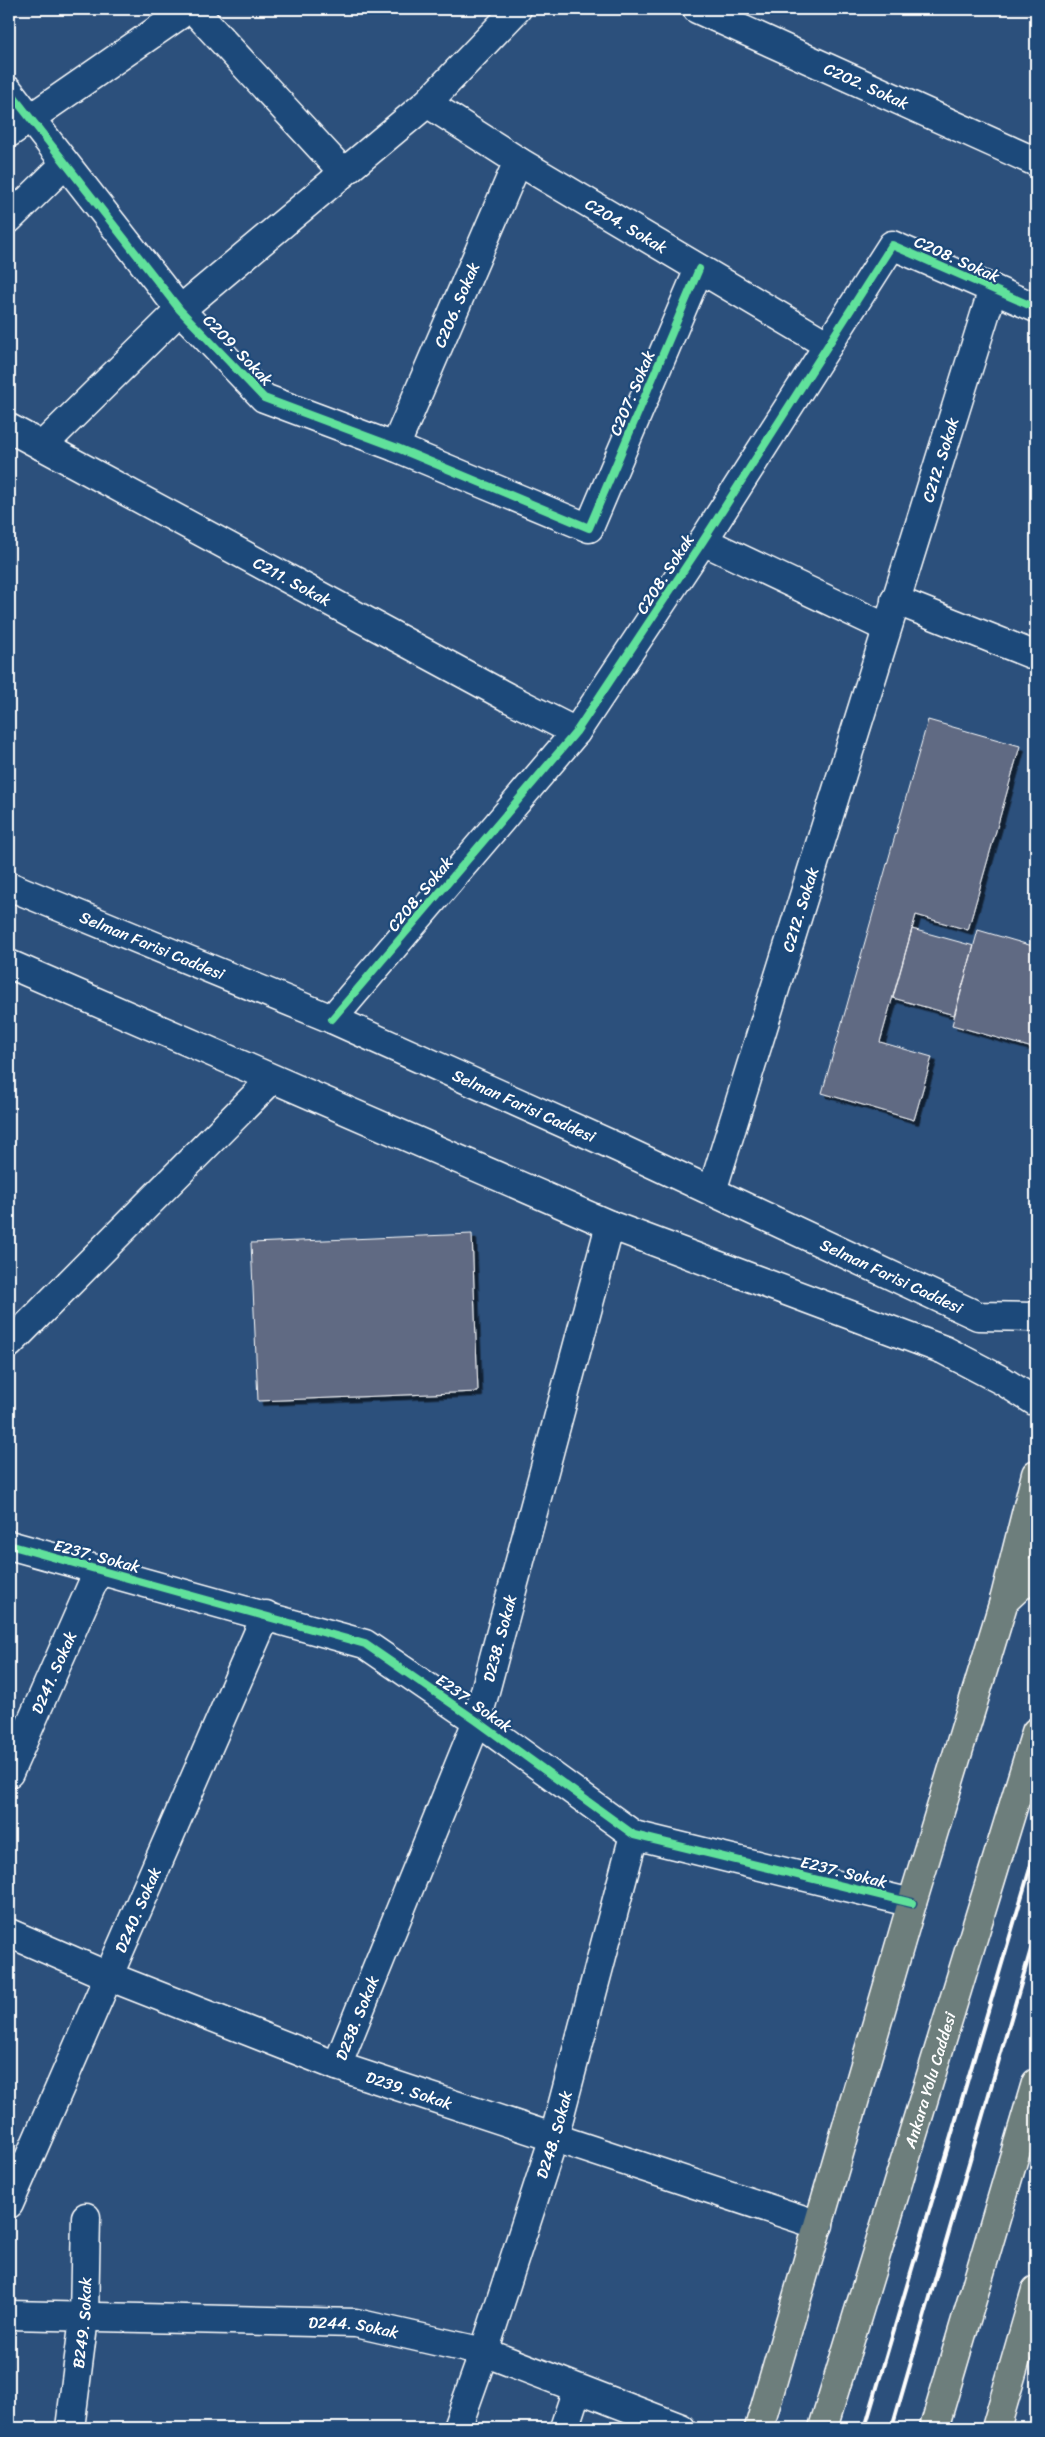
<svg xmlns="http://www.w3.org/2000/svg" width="1045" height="2437" viewBox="0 0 1045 2437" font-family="Sriracha,sans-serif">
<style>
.building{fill:#616a83;stroke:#fff;filter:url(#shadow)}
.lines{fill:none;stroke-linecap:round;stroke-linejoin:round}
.minor-casing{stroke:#fff;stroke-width:31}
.secondary-casing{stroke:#fff;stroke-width:31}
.trunk-casing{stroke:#fff;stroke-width:31}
.minor{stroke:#1f4a7a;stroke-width:28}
.secondary{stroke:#1f4a7a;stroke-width:28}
.trunk{stroke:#6d7e7c;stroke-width:28}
.rail{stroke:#fff;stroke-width:4}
.cycleway-casing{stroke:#1f4a7a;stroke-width:11}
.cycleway{stroke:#60e19b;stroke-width:8}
.labels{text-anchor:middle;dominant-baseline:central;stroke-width:4.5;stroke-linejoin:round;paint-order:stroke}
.street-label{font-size:16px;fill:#fff;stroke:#1f4a7a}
</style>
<defs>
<filter id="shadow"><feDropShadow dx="4.5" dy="4.5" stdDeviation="0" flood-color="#0009"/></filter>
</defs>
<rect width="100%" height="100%" fill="#2c507c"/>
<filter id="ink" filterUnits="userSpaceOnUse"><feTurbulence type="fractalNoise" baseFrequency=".02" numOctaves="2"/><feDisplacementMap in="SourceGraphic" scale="10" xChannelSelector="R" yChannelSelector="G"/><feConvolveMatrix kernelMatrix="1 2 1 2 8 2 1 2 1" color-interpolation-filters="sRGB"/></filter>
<g filter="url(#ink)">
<!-- building -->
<path class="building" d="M 928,720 L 1020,746 L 968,930 L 916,915 L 880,1042 L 932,1057 L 914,1120 L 822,1093 Z
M 912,929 L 974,946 L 954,1015 L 893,998 Z
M 978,930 L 1036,947 L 1036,1049 L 952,1025 Z
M 472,1234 L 478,1392 L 258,1401 L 251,1243 Z"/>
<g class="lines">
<defs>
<g id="minor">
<path d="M 193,9 L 343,172"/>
<path id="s1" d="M 697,9 L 1036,162"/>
<path d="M 9,91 L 180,310 L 264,398 L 395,447 L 589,528 L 699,269"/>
<path id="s2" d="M 427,103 L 518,161 L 828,345"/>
<path d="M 9,219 L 65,164"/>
<path id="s3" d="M 9,428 L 507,697 L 576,732"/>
<path d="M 42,446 L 180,310 L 427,103 L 517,9"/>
<path id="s4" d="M 395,447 L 518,161"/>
<path d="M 703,541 L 887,628"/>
<path d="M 895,600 L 1036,656"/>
<path d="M 332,1019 L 576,732 L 703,541 L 892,245 L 1036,308"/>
<path id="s5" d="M 712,1191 L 993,289"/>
<path d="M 9,1344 L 272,1079"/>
<path d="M 9,1545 L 365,1644 L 477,1721 L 634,1835 L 912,1903"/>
<path id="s6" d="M 9,1773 L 98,1571"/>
<path id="s7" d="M 9,1933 L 108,1976 L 337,2066 L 819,2225"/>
<path id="s8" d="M 337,2066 L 477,1721 L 610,1225"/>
<path id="s9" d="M 9,2204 L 266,1615"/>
<path id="s10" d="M 9,2315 L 356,2323 L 484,2352 L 681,2428"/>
<path id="s11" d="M 70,2428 L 84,2318 L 86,2217"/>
<path id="s12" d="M 457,2428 L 484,2352 L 554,2137 L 634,1835"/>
<path d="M 564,2428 L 577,2389"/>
</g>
<g id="secondary">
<path d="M 9,133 L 188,9"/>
<path id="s13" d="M 9,886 L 332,1019 L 619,1148 L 978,1316 L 1032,1317 L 1036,1315"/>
<path d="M 9,964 L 610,1225 L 944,1350 L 1003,1381 L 1036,1402"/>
</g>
<g id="trunk">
<path d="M 1004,1601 L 1036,1571"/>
<path d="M 759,2428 L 912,1903 L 1004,1601 L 1036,1474"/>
<path id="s14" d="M 823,2428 L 1036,1732"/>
<path d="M 934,2428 L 1036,2083"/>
<path d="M 996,2428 L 1036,2290"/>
</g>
</defs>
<!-- minor casing -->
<use href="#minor" class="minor-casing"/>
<!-- secondary casing -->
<use href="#secondary" class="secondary-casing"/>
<!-- trunk casing -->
<use href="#trunk" class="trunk-casing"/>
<!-- minor -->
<use href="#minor" class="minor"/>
<!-- secondary -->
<use href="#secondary" class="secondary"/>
<!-- trunk -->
<use href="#trunk" class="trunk"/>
<!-- rail -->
<path class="rail" d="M 865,2428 L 1036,1848
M 892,2428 L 1036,1932"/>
<defs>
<path id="cycleway" d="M 9,91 L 180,310 L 264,398 L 395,447 L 589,528 L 699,269
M 332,1019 L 576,732 L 703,541 L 892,245 L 1036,308
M 9,1545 L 365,1644 L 477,1721 L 634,1835 L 912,1903"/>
</defs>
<!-- cycleway casing -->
<use href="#cycleway" class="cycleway-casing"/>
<!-- cycleway -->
<use href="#cycleway" class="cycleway"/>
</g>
</g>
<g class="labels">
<!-- street labels -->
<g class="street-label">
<text stroke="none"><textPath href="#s1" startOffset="186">C202. Sokak</textPath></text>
<text stroke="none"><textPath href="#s2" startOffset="234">C204. Sokak</textPath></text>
<text transform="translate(957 259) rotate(24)">C208. Sokak</text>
<text stroke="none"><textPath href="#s4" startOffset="155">C206. Sokak</textPath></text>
<text transform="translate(238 350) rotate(46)">C209. Sokak</text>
<text transform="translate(632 393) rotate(-67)">C207. Sokak</text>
<text stroke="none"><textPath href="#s5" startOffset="766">C212. Sokak</textPath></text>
<text transform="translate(665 574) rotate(-57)">C208. Sokak</text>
<text stroke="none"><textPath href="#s3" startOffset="322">C211. Sokak</textPath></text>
<text transform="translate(420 894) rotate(-50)">C208. Sokak</text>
<text stroke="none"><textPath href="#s5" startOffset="295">C212. Sokak</textPath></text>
<text stroke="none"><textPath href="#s13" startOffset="155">Selman Farisi Caddesi</textPath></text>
<text stroke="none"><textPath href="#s13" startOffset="560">Selman Farisi Caddesi</textPath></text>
<text stroke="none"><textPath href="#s13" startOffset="965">Selman Farisi Caddesi</textPath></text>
<text transform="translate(97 1556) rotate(15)">E237. Sokak</text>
<text stroke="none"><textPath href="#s8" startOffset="458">D238. Sokak</textPath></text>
<text stroke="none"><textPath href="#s6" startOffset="110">D241. Sokak</textPath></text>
<text transform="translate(474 1703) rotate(35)">E237. Sokak</text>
<text transform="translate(844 1872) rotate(14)">E237. Sokak</text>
<text stroke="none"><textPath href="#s9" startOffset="321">D240. Sokak</textPath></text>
<text stroke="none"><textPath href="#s8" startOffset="52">D238. Sokak</textPath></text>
<text stroke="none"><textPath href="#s14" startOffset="364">Ankara Yolu Caddesi</textPath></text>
<text stroke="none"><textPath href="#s7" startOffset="430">D239. Sokak</textPath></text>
<text stroke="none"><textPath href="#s12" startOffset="309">D248. Sokak</textPath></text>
<text stroke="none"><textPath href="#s11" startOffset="106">B249. Sokak</textPath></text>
<text stroke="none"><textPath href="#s10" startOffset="345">D244. Sokak</textPath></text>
</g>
</g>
<!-- margin -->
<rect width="1045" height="2437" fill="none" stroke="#1f4a7a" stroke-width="30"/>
<rect x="15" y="15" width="1015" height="2407" fill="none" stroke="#fff" stroke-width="2" filter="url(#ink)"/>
</svg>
